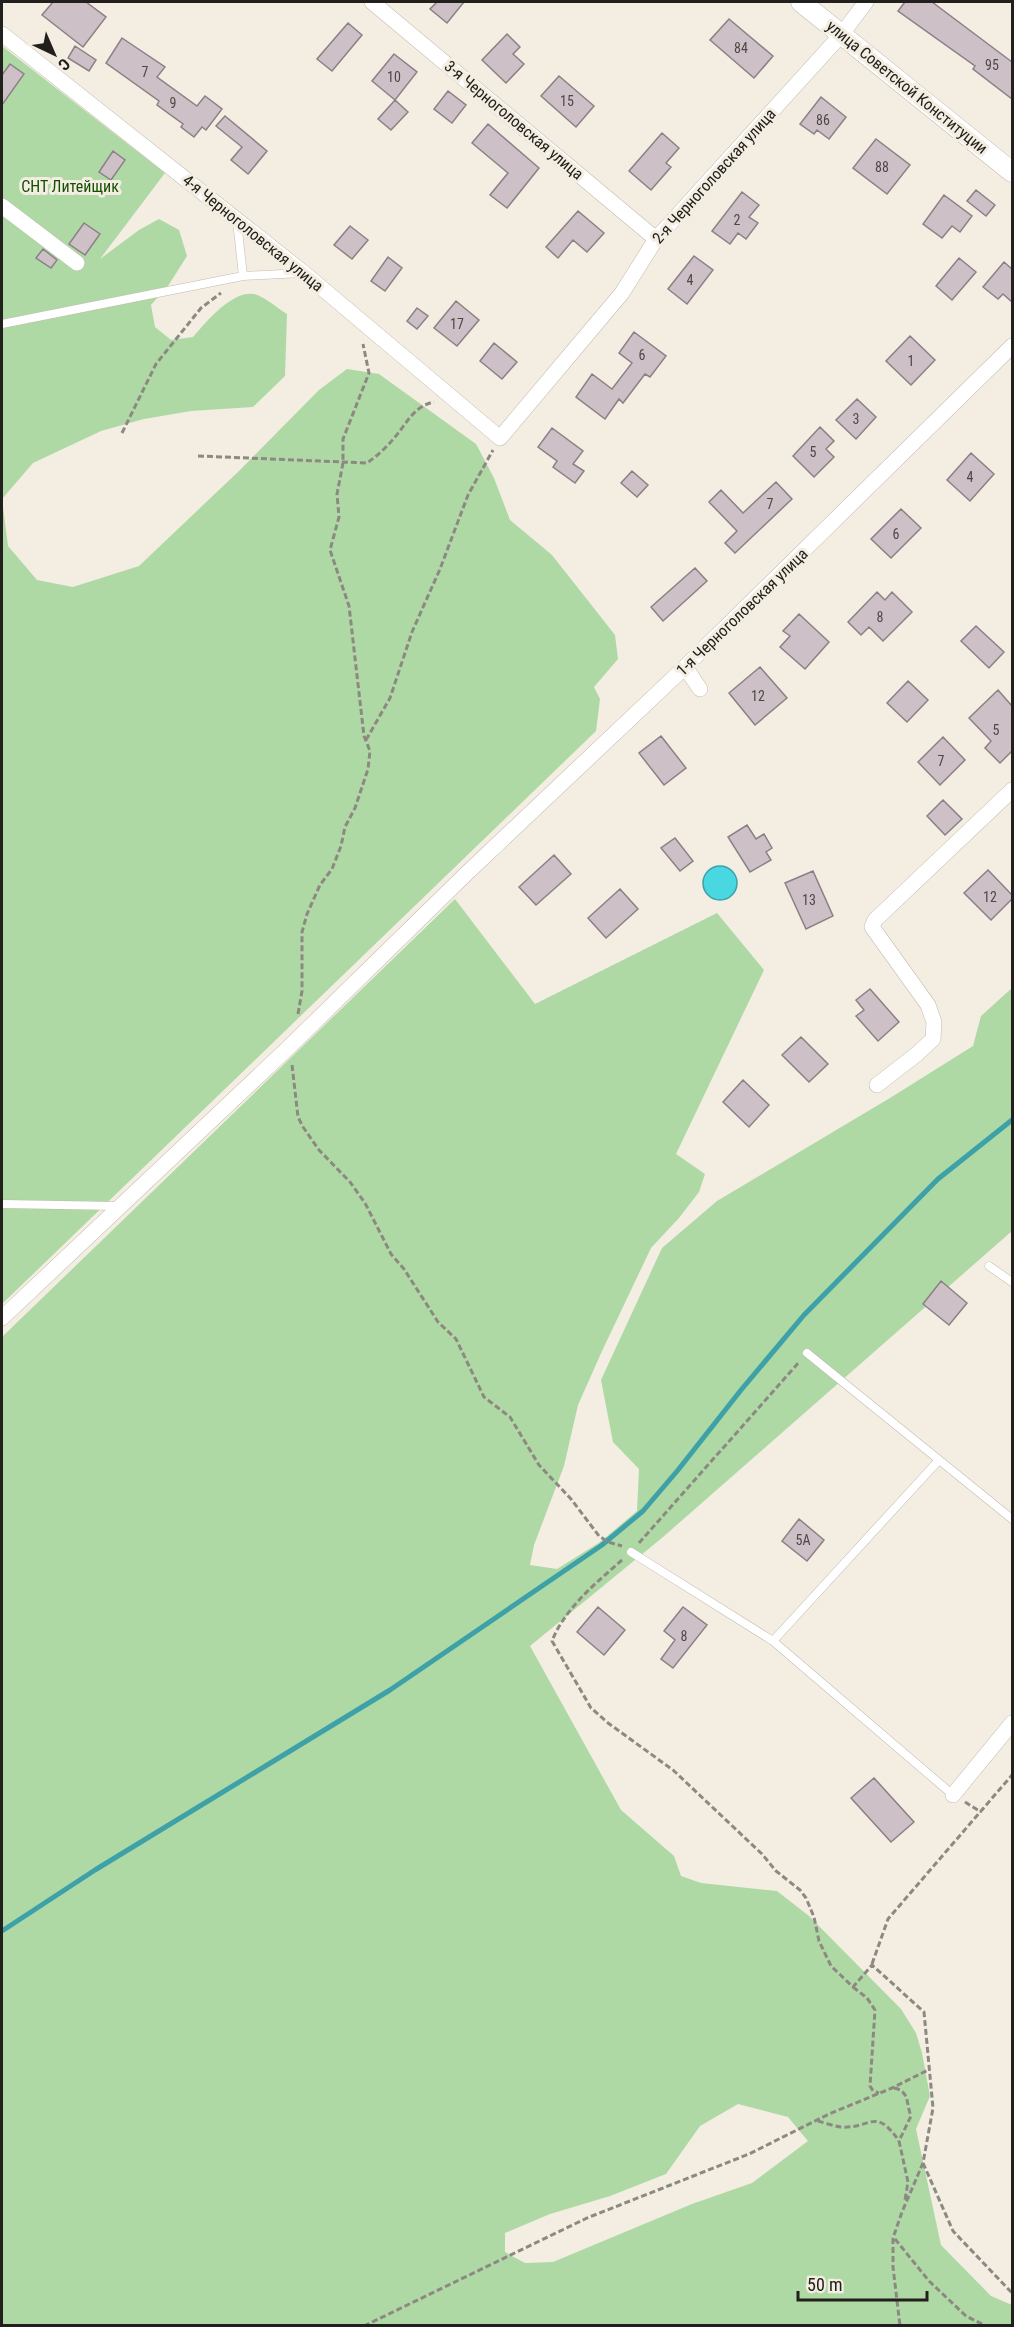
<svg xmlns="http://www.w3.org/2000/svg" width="1014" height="2327" viewBox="0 0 1014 2327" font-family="'Roboto Condensed',sans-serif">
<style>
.green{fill:#aed9a5;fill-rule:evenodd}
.water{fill:#49d8e2;stroke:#3da1a7;stroke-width:1.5}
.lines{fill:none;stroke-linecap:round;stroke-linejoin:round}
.stream{stroke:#3da1a7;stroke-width:5}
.building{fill:#cdc0c6;stroke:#8b8085;stroke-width:1.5}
.service-casing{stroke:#c1bbb0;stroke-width:9}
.minor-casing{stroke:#c1bbb0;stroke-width:16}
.tertiary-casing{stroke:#c1bbb0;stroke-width:21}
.path{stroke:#8d8982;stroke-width:3;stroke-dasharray:6 3;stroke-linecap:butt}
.service{stroke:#fff;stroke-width:8}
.minor{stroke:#fff;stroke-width:15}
.tertiary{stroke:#fff;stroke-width:20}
.labels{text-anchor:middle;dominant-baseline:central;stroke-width:6;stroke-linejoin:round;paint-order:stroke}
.number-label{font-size:14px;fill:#4d4846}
.street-label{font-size:16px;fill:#22201c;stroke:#f3ede2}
.park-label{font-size:16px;fill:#134f01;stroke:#f3ede2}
</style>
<rect width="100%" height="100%" fill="#f3ede2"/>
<!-- green -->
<path class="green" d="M 2,46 L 165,173 L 100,259 L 139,230 L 159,219 L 179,230 L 187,256 L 168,286 L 151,305 L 155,327 L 171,340 L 193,337 C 205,323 232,290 254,294 C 264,296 277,308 287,314 L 285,376 L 253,407 L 191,411 L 144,419 L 101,431 L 33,463 L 2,499 L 8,546 L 37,580 L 73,587 L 139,566 L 240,470 L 319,390 L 347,369 L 379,374 L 476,444 L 494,478 L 510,520 L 552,555 L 615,635 L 618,659 L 594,687 L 600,699 L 596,731 L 2,1304 Z
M 455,899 L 535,1004 L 717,913 L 764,970 L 676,1154 L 705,1174 L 699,1192 L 679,1218 L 651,1248 L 602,1351 L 578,1405 L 564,1466 L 534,1545 L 530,1565 L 557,1569 L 600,1542 L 637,1511 L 639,1469 L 613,1442 L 601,1380 L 662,1248 L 717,1201 L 890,1098 L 973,1046 L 981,1016 L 1012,988 L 1012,1231 L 663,1537 L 530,1646 L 621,1810 L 674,1856 L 681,1876 L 701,1883 L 777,1891 L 809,1916 L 901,2009 L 916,2033 L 922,2053 L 930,2096 L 916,2129 L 941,2245 L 991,2296 L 1012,2305 L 1012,2325 L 2,2326 L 2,1337 ZM 738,2104 L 788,2117 L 808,2141 L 752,2183 L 692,2204 L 553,2262 L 525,2263 L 505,2252 L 505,2233 L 550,2214 L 610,2196 L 666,2174 L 700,2126 Z"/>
<!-- water -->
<path class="water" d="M703 883a17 17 0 1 1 34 0a17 17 0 1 1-34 0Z"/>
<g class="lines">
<!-- stream -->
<path class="stream" d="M 2,1931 L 95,1870 L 390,1690 L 602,1545 L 643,1511 L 678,1470 L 741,1390 L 804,1315 L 938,1179 L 1012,1120"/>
</g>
<!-- building -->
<path class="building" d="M 53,2 L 86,2 L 106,17 L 83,47 L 42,15 Z
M 437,2 L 464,2 L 447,23 L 430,9 Z
M 905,2 L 932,2 L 1012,62 L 1012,99 L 973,69 L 975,66 L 898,11 Z
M 729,19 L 773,56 L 754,78 L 710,40 Z
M 348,23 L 362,35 L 332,71 L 317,59 Z
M 507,34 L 520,47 L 513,54 L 524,64 L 506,83 L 482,60 Z
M 122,38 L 165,67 L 157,77 L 197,106 L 205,96 L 222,109 L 206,130 L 202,127 L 194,137 L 181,127 L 183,124 L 157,105 L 159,101 L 106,63 Z
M 75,46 L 96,60 L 89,71 L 68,58 Z
M 394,54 L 417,72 L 395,100 L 372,81 Z
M 10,64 L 24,74 L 2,105 L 2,75 Z
M 559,76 L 594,106 L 576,127 L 541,96 Z
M 448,91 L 466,105 L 452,123 L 434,109 Z
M 821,97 L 846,117 L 829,139 L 817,130 L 814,134 L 800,124 Z
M 395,100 L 408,112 L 391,130 L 378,119 Z
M 225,116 L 267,151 L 248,174 L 231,160 L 242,147 L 216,126 Z
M 488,124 L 539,168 L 507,208 L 490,195 L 508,173 L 472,143 Z
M 662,133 L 679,148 L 666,163 L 671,167 L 651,190 L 629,171 Z
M 876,139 L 910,165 L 887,194 L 853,168 Z
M 113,151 L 125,160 L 111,180 L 99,172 Z
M 976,190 L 995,205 L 986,216 L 967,201 Z
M 742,192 L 759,205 L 749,217 L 758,223 L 746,239 L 738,233 L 730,244 L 712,231 Z
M 944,195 L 972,216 L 960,232 L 952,226 L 942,238 L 923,224 Z
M 578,211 L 604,233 L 587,252 L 573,240 L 558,258 L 546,247 Z
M 84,223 L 100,234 L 85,255 L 69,244 Z
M 350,226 L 368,240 L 352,259 L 334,245 Z
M 43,249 L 57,260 L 51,268 L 36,258 Z
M 694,256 L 713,270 L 687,304 L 668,289 Z
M 388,257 L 402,268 L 385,291 L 371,281 Z
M 959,258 L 976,272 L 952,300 L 936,286 Z
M 1004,262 L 1012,269 L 1012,302 L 1003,294 L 998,299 L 983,287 Z
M 456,301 L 479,320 L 457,346 L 434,328 Z
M 417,308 L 428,316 L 417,329 L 407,321 Z
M 634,332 L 666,356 L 650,377 L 645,374 L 623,403 L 619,399 L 605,419 L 576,397 L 592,374 L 612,389 L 632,363 L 619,353 Z
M 910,336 L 935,360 L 911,385 L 886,361 Z
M 494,343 L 517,362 L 502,379 L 480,361 Z
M 857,399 L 876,417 L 856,439 L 836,420 Z
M 820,427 L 834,441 L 826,449 L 834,457 L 814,477 L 793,456 Z
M 552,428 L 583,451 L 573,464 L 584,471 L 575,483 L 553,467 L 557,461 L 538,447 Z
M 971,453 L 994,474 L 970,501 L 947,480 Z
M 632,471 L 648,485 L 637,497 L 621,483 Z
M 776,482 L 792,499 L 735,553 L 725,543 L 737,531 L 709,502 L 721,490 L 743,513 Z
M 901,509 L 921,528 L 891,558 L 871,539 Z
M 695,568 L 707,581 L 663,621 L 651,607 Z
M 877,592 L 885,600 L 892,592 L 912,612 L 883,641 L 869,627 L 861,635 L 848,622 Z
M 799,614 L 829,642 L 805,669 L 780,647 L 790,636 L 783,631 Z
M 976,626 L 1004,652 L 989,668 L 961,641 Z
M 760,667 L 787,698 L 755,725 L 729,693 Z
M 908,681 L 928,700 L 907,722 L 887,703 Z
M 998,690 L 1012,706 L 1012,751 L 1000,763 L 985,748 L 991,741 L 969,718 Z
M 661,736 L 686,768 L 664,785 L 639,753 Z
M 943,737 L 965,760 L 940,785 L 918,762 Z
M 943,800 L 962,819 L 945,835 L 927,816 Z
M 747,825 L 756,839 L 764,834 L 772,848 L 766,852 L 771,860 L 750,872 L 728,837 Z
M 675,838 L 693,861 L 680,871 L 661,848 Z
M 554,855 L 571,874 L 536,905 L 519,887 Z
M 988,870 L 1012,895 L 1012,899 L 991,920 L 964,893 Z
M 813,871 L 833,916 L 806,929 L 785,883 Z
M 620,889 L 638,909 L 606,938 L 588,918 Z
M 870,989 L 899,1022 L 878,1041 L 856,1016 L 864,1010 L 856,1000 Z
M 801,1037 L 828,1064 L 809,1082 L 782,1055 Z
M 743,1080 L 769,1105 L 749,1127 L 723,1102 Z
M 941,1281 L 967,1303 L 949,1325 L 923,1304 Z
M 799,1519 L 824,1540 L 807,1561 L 782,1541 Z
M 598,1607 L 625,1630 L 604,1655 L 577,1632 Z
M 683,1607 L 707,1625 L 673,1668 L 661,1659 L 675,1640 L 664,1631 Z
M 874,1778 L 914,1822 L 891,1842 L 851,1798 Z"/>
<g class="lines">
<defs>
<path id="service" d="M 243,276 L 302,273
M 2,324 L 243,276 L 237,221
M 2,1204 L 118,1206
M 989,1266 L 1012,1282
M 807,1353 L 1012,1519
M 631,1552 L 773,1641 L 953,1795
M 773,1641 L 939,1460"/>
<path id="minor" d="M 372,2 L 656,239
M 2,34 L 304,273 L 500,438 L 622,293 L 656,239 L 841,35 L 866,2
M 2,206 L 77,263
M 685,667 L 700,689
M 877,1085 L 917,1054 L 933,1039 L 934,1022 L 928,1005 L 872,927 L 875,920 L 1012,790
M 2,1318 L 287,1049 L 467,873 L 685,667 L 1012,346
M 953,1795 L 1012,1723"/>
<path id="tertiary" d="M 801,2 L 1012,172"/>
</defs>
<!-- service casing -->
<use href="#service" class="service-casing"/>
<!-- minor casing -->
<use href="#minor" class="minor-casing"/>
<!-- tertiary casing -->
<use href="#tertiary" class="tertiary-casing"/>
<!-- path -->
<path class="path" d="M 122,433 L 156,364 L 201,308 L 221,293
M 198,456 L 367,463 C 377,456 387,447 395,437 C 407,423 414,406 434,402
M 366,740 L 390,698 L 412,632 L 440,569 L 468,495 L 493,450
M 298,1014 L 302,991 L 302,932 L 307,914 L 320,885 L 332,869 L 341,846 L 345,827 L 355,808 L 368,769 L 370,751 L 364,736 L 349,606 L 330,550 L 339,517 L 337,494 L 343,463 L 343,439 L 369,373 L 363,344
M 292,1065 L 298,1117 L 303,1127 L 319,1150 L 350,1182 L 365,1203 L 391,1254 L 404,1269 L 438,1322 L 456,1339 L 484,1397 L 510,1417 L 539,1465 L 571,1499 L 599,1536 L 608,1542 L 622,1546
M 639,1543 L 800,1361
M 622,1560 C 596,1583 565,1608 552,1641 L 591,1708 L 608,1723 L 673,1770 L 762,1854 L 776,1871 L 800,1890 L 806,1898 L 814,1917 L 819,1941 L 831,1966 L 853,1987 L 872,1965 L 924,2012 L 933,2108 L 923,2163 L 902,2212 L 893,2238 L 893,2267 L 900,2326
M 965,1802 L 981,1812
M 872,1964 L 888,1919 L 1012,1775
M 853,1987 L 867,1998 L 875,2010 L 870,2086 L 873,2091 L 879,2093
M 894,2088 C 910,2091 906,2104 911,2116 L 899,2141 L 908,2182 L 905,2200
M 818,2121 C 825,2123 834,2126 841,2127 C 871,2129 875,2106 899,2141
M 923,2163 L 953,2231 L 1012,2293
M 895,2239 L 929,2281 L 966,2316 L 986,2326
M 364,2326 L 587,2218 L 749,2154 L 829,2114 L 892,2088 L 928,2070"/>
<!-- service -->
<use href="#service" class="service"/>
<!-- minor -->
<use href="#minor" class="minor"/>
<!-- tertiary -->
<use href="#tertiary" class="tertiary"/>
</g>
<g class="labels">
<!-- number labels -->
<g class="number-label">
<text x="741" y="48">84</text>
<text x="992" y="65">95</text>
<text x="145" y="72">7</text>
<text x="394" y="77">10</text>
<text x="567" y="101">15</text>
<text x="173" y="103">9</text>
<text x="823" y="120">86</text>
<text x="882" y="167">88</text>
<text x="737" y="220">2</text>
<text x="690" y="280">4</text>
<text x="457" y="324">17</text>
<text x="642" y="355">6</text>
<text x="911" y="361">1</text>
<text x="856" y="419">3</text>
<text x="813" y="452">5</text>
<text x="970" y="477">4</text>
<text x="770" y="504">7</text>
<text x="896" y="534">6</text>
<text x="880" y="617">8</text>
<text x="758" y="696">12</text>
<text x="996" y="730">5</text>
<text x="941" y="761">7</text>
<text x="990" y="897">12</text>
<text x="809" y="900">13</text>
<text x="803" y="1540">5А</text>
<text x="684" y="1636">8</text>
</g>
<!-- street labels -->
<g class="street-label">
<text transform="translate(907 87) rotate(39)">улица Советской Конституции</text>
<text transform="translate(514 120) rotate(40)">3-я Черноголовская улица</text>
<text transform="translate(714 176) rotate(-48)">2-я Черноголовская улица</text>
<text transform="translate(253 233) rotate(39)">4-я Черноголовская улица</text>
<text transform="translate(742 612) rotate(-44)">1-я Черноголовская улица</text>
</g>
<!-- park labels -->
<g class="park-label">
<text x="70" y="186">СНТ Литейщик</text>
</g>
</g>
<!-- border -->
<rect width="1014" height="2327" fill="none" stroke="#22201c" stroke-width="6"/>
<!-- north arrow -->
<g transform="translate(54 54) rotate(136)" stroke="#f3ede2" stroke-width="4.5" paint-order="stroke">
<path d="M0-4.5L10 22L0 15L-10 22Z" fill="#22201c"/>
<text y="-9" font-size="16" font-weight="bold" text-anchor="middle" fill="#22201c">С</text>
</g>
<!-- scale -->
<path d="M798 2291v9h129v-9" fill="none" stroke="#22201c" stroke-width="3"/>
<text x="807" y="2291" font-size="18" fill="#22201c" stroke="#f3ede2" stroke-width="4.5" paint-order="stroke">50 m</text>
</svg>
